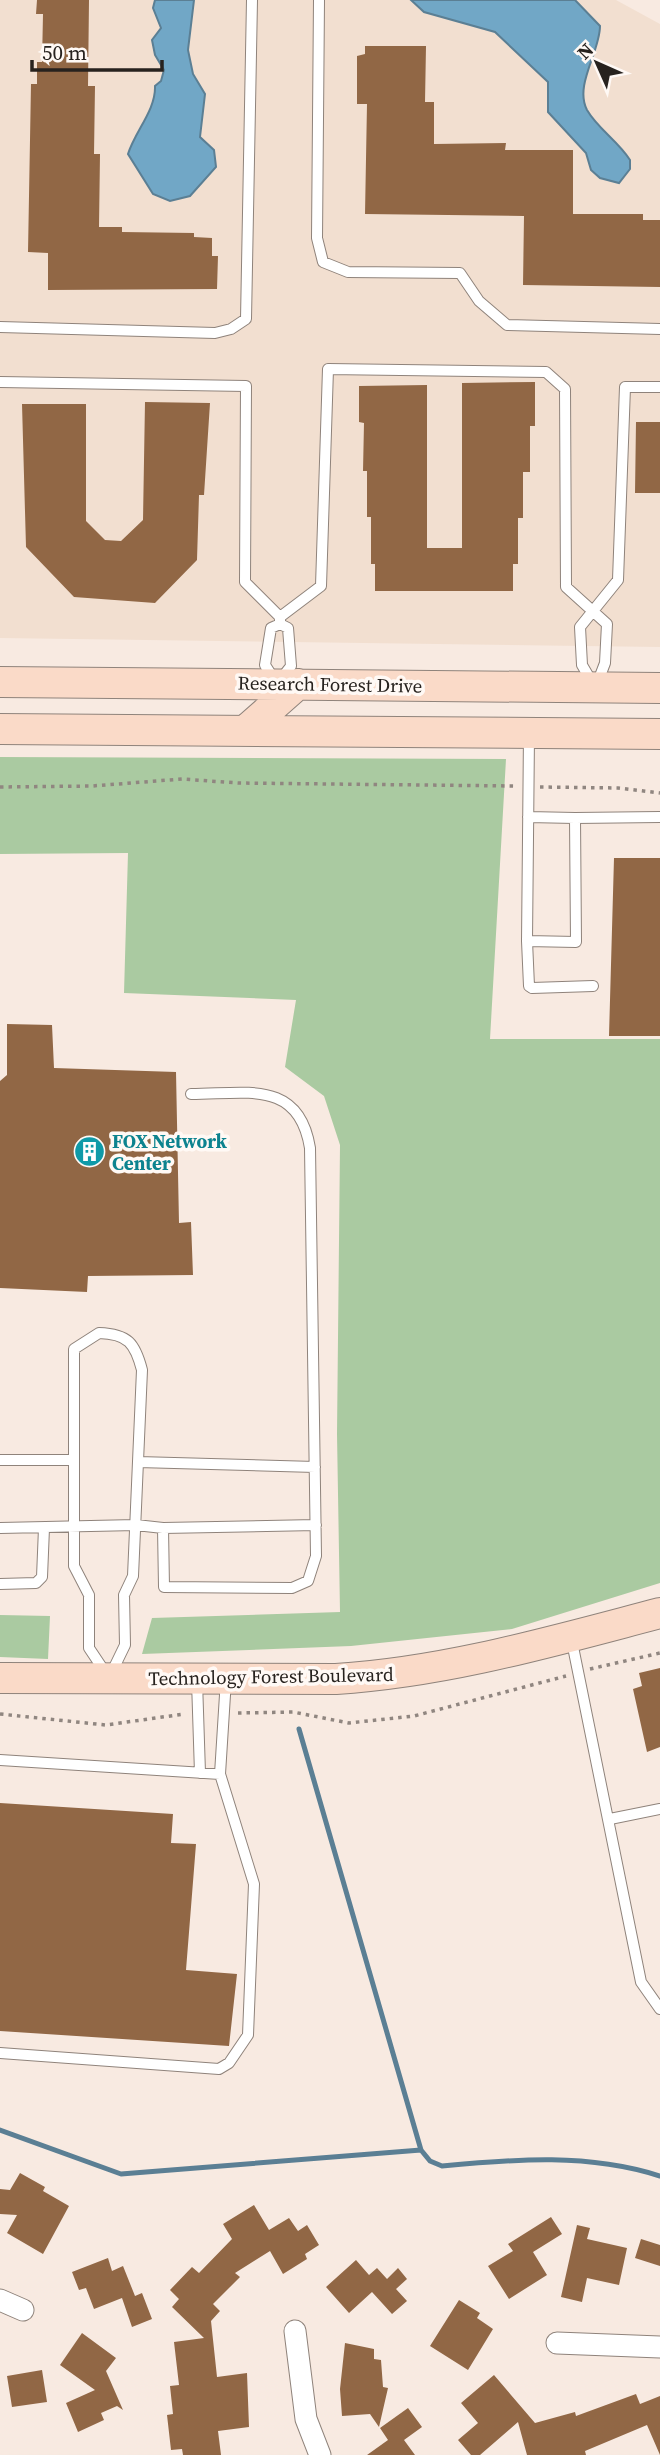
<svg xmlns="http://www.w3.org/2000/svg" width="660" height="2455" viewBox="0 0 660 2455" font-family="'Source Serif 4',serif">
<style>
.built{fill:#f2dfd0}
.green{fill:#aacaa1}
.water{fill:#71a7c6;stroke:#5b7f94;stroke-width:2}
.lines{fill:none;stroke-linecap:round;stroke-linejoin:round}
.stream{stroke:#5b7f94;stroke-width:5}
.building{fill:#916745}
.lane-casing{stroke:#8f837b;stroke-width:12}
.street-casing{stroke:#8f837b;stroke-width:23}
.secondary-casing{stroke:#8f837b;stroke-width:32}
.path{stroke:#908680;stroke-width:3.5;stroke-dasharray:3.5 5;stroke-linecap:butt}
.lane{stroke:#fff;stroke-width:10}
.street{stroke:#fff;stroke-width:21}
.secondary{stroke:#fadac8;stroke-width:30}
.labels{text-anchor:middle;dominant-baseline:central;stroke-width:7;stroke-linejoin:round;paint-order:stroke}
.street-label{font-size:19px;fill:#27221e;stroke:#fff9f5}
.culture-label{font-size:19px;font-weight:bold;fill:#0d838f;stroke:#fff9f5;text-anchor:start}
</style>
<rect width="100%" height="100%" fill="#f8eae1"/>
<!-- built -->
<path class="built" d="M 0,0 L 616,0 L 660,24 L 660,647 L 0,638 Z"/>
<!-- green -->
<path class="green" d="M 0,757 L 506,759 L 490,1039 L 660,1039 L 660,1583 L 512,1629 L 351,1646 L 142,1654 L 152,1618 L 340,1612 L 337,1434 L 340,1145 L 324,1096 L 285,1067 L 296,1000 L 124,993 L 128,853 L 0,854 Z
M 0,1615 L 50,1616 L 48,1659 L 0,1657 Z"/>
<!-- water -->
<path class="water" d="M 155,0 L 194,0 L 188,50 L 193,74 L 205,94 L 200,137 L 214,150 L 216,167 L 190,196 L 170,201 L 153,194 L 128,154 C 135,131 156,110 155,86 L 161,81 L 164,70 L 155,55 L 152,40 L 161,28 L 153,8 Z
M 411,0 L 575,0 L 600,26 C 600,52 574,85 587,110 C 598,129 618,141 630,160 L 630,169 L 619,183 L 600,178 L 591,170 L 586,153 L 548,112 L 548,82 L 495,32 L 424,12 Z"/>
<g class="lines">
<!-- stream -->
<path class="stream" d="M 299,1729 L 421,2150 L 430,2161 L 442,2166 C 516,2159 588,2153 660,2176
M 0,2130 L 121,2174 L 421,2150"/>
</g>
<!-- building -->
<path class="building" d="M 37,0 L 89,0 L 88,86 L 95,86 L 94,154 L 100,154 L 99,227 L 122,227 L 122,232 L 194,233 L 194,237 L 212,238 L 212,256 L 218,256 L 217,289 L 48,290 L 48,253 L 28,252 L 31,84 L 37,84 L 37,62 L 42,62 L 43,14 L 36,14 Z
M 365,46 L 426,46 L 425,102 L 434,102 L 434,144 L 506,143 L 505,150 L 573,150 L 573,214 L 643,214 L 643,220 L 660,220 L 660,287 L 523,285 L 524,216 L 365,214 L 367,104 L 357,104 L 357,56 L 365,54 Z
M 535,382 L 535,426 L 530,426 L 530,472 L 523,472 L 523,518 L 518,518 L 518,564 L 513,564 L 513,591 L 375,591 L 375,564 L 371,564 L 371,517 L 367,517 L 367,471 L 363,471 L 364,423 L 359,422 L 359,386 L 427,385 L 427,548 L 462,548 L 462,383 Z
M 145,402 L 210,403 L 204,495 L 199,495 L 197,560 L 155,603 L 74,597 L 26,547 L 22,404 L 86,404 L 86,521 L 105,540 L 121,541 L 143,520 Z
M 636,422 L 660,422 L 660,493 L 635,493 Z
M 614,858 L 660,858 L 660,1036 L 609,1036 Z
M 7,1024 L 52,1025 L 54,1068 L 176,1072 L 179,1223 L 191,1222 L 193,1275 L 88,1276 L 87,1292 L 0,1288 L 0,1081 L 7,1075 Z
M 660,1668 L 660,1747 L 647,1752 L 633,1689 L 642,1686 L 639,1673 Z
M 0,1803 L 173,1814 L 171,1843 L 196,1844 L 186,1970 L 237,1974 L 229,2046 L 0,2031 Z
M 20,2173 L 45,2187 L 43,2191 L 69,2206 L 43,2254 L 7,2233 L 17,2215 L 0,2214 L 0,2189 L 10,2190 Z
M 254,2205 L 269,2230 L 289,2218 L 298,2231 L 307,2225 L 319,2245 L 305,2254 L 307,2259 L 283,2274 L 270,2251 L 235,2273 L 240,2277 L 213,2304 L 220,2311 L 211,2321 L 217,2377 L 247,2373 L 249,2427 L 218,2431 L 221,2455 L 183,2455 L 182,2449 L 171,2450 L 167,2415 L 173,2414 L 170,2386 L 179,2385 L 174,2342 L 204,2338 L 172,2307 L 179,2299 L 170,2290 L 192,2267 L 199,2273 L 232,2239 L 223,2224 Z
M 551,2217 L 562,2234 L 533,2252 L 547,2275 L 509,2299 L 488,2266 L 513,2251 L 508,2244 Z
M 577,2225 L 590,2228 L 587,2239 L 627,2248 L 619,2285 L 587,2278 L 582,2302 L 561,2297 Z
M 641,2239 L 660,2245 L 660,2266 L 635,2258 Z
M 108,2258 L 112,2271 L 123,2266 L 135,2296 L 142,2293 L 152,2319 L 132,2327 L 122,2298 L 94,2309 L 86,2288 L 79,2290 L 72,2272 Z
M 356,2260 L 369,2275 L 377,2268 L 387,2279 L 398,2268 L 407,2279 L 396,2289 L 407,2301 L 392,2314 L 372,2292 L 349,2313 L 326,2287 Z
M 459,2300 L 480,2313 L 477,2318 L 493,2329 L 468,2370 L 430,2346 Z
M 82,2333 L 116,2358 L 106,2371 L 123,2410 L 117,2406 L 101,2413 L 104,2420 L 78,2432 L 66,2403 L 95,2390 L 60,2365 Z
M 345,2343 L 374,2349 L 374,2359 L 381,2360 L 383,2387 L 388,2388 L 379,2427 L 370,2414 L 342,2416 L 340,2389 Z
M 42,2370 L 47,2402 L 12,2407 L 7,2376 Z
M 494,2375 L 535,2423 L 575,2412 L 576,2416 L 636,2394 L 640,2404 L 660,2396 L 660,2455 L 647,2425 L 585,2451 L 586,2455 L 527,2455 L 518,2422 L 480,2455 L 471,2455 L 458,2440 L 478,2423 L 461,2403 Z
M 408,2408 L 422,2427 L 404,2440 L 415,2455 L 367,2455 L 388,2440 L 380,2428 Z"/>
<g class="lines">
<defs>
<path id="lane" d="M 319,0 L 317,238 L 323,262 L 348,272 L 460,273 L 479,301 L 507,325 L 660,329
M 0,327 L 215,333 L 231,329 L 246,319 L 252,0
M 0,382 L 246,386 L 245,582 L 280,617 L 280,623
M 280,617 L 321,586 L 328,369 L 546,372 L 565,389 L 566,587 L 607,624 L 605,663 L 597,684
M 280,624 L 288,628 L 291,666 L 277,684 L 265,665 L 271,628 Z
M 592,682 L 582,665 L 580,627 L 618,580 L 625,387 L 660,387
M 529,735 L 527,941 L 576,942 L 575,818 L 660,817
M 528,817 L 575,818
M 527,941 L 529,986 L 532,988 L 593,986
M 99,1333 C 128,1334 135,1343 142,1370 L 133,1576 L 124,1595 L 125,1645 L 109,1678 L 89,1648 L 89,1595 L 74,1566 L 74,1349 Z
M 0,1460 L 73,1460
M 138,1462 L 315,1467
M 0,1528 L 136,1525 L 163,1528 L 164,1587 L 292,1588 L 308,1581 L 316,1556 L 310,1148 C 299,1079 246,1094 191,1094
M 163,1528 L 316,1525
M 0,1584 L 36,1583 L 42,1577 L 44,1528
M 571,1637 L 641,1982 L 660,2009
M 197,1681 L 200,1773
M 0,1760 L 220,1774 L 254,1884 L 248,2035 L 229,2063 L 219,2069 L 0,2053
M 220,1774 L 226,1679
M 610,1819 L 660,1809"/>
<path id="street" d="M 0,2300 L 23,2310
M 295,2331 L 306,2419 L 320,2455
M 557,2343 L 660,2347"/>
<path id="secondary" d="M 0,682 L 660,688
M 0,729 L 660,734
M 246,730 L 298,684
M 0,1678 L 336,1679 C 447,1672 553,1641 660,1613"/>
</defs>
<!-- lane casing -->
<use href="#lane" class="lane-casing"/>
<!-- street casing -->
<use href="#street" class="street-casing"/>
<!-- secondary casing -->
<use href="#secondary" class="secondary-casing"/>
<!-- path -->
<path class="path" d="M 0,787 L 92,786 L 182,779 L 238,783 L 515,786
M 540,787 L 618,788 L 660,793
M 590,1669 L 660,1653
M 238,1713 L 293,1712 L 349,1723 L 414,1716 L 566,1676
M 0,1714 L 106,1725 L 184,1714"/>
<!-- lane -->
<use href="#lane" class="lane"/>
<!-- street -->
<use href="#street" class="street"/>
<!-- secondary -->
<use href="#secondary" class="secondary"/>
</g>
<!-- icons -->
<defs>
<symbol id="building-disc" viewBox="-11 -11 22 22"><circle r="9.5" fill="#0f9aa8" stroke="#fff9f5"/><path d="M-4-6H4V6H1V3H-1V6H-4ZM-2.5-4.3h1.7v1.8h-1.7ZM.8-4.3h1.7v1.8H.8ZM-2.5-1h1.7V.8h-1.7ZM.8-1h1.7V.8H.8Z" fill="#fff"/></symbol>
</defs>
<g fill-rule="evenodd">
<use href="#building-disc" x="72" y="1134" width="35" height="35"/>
</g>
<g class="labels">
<!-- street labels -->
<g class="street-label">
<text transform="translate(330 684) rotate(1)">Research Forest Drive</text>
<text transform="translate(271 1676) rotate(-1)">Technology Forest Boulevard</text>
</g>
<!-- culture labels -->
<g class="culture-label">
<text x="112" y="1141">FOX Network<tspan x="112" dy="22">Center</tspan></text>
</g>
</g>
<!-- north arrow -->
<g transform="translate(597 63) rotate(315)" stroke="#fff9f5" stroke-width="5" paint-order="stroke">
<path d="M0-5L12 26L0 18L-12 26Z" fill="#27221e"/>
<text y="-10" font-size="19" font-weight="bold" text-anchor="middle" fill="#27221e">N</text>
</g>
<!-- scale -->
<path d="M32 60v10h130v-10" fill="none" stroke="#27221e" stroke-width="3.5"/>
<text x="42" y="60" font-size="21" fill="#27221e" stroke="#fff9f5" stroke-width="5" paint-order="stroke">50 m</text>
</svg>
